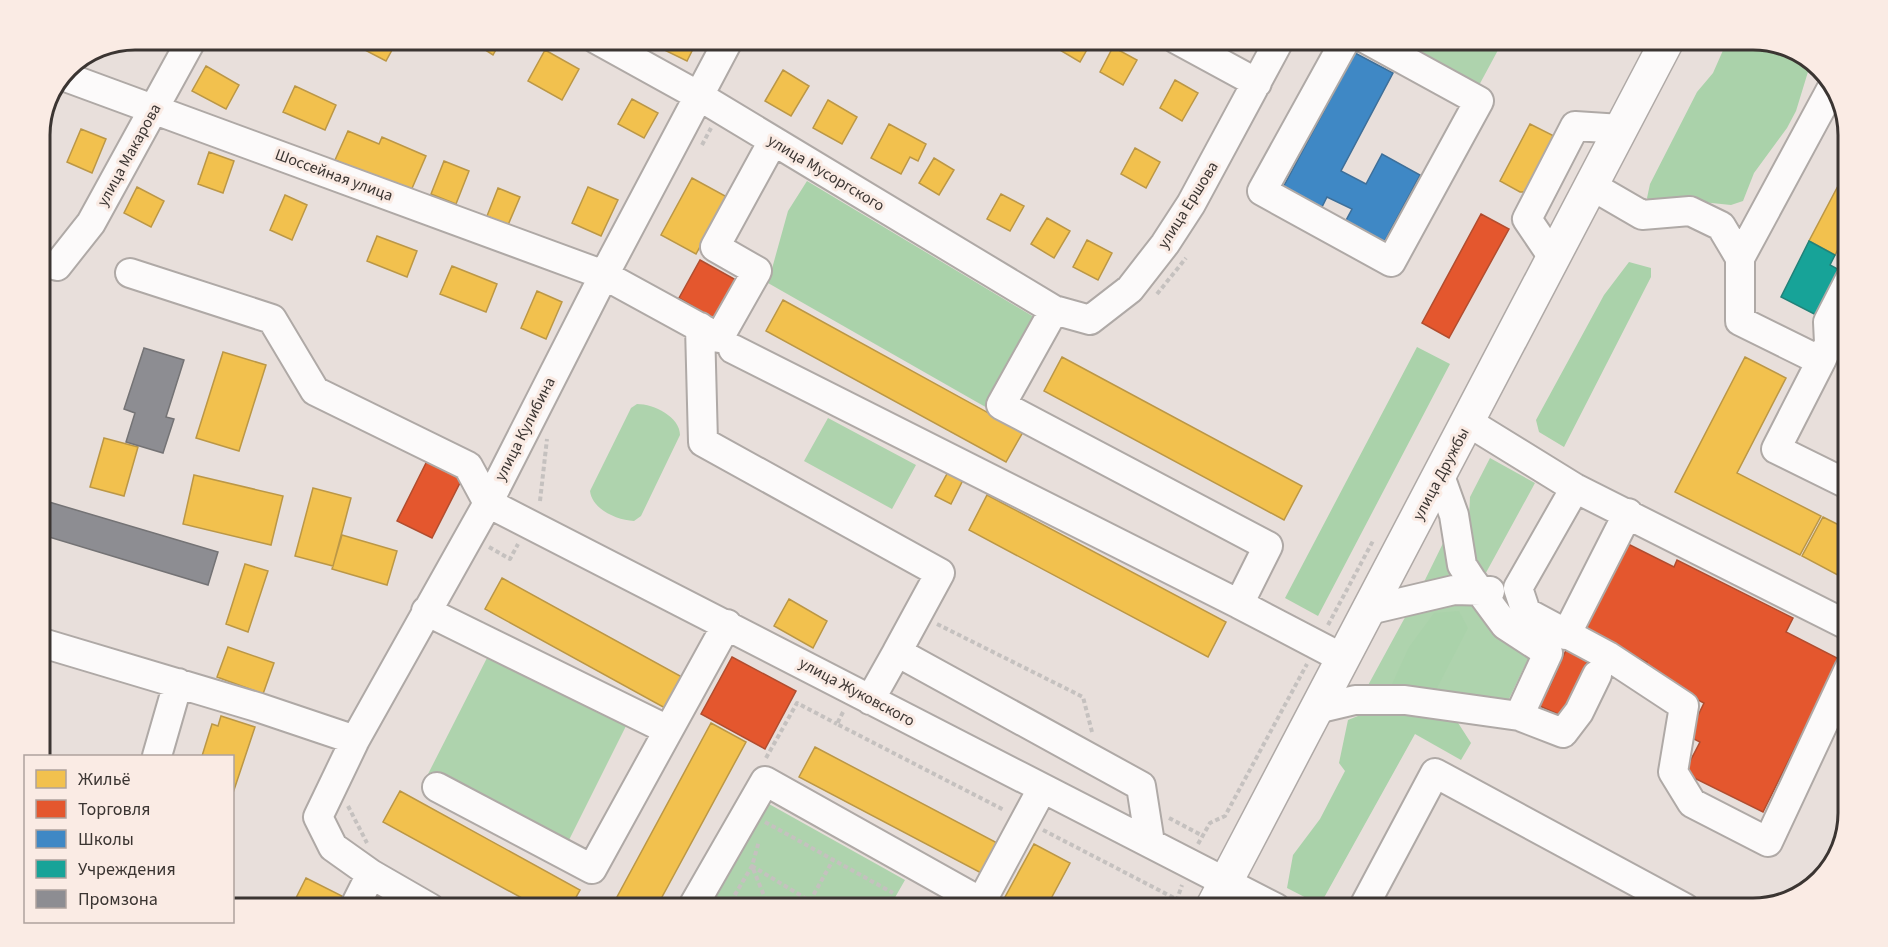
<svg xmlns="http://www.w3.org/2000/svg" width="1888" height="947" viewBox="0 0 1888 947" font-family="'Source Sans 3',sans-serif">
<style>
.green{fill:#aed3ad}
.forest{fill:#aad2aa}
.homes{fill:#f2c14e;stroke:#bb9746;stroke-width:1.5}
.shops{fill:#e4572e;stroke:#b14d2f;stroke-width:1.5}
.schools{fill:#3f88c5;stroke:#3e6f99;stroke-width:1.5}
.public{fill:#17a398;stroke:#228279;stroke-width:1.5}
.industry{fill:#8d8d92;stroke:#747375;stroke-width:1.5}
.lines{fill:none;stroke-linecap:round;stroke-linejoin:round}
.minor-casing{stroke:#afa9a6;stroke-width:32}
.major-casing{stroke:#afa9a6;stroke-width:36}
.path{stroke:#c5c1bf;stroke-width:4;stroke-dasharray:4.5 3;stroke-linecap:butt}
.minor{stroke:#fcfafa;stroke-width:28}
.major{stroke:#fcfafa;stroke-width:33}
.labels{text-anchor:middle;dominant-baseline:central;stroke-width:6;stroke-linejoin:round;paint-order:stroke}
.street-label{font-size:16px;fill:#3b3532;stroke:#faebe4}
.rim{fill:none;stroke:#3b3532;stroke-width:3}
</style>
<rect width="100%" height="100%" fill="#e8dfdb"/>
<!-- green -->
<path class="green" d="M 1384,39 L 1504,39 L 1477,89 Z
M 637,404 C 654,404 680,417 680,435 L 641,516 L 634,521 C 616,520 592,509 590,491 L 631,408 Z
M 828,418 L 916,465 L 892,509 L 804,461 Z
M 1490,458 L 1535,483 L 1482,580 L 1468,536 L 1470,497 Z
M 1449,531 L 1457,580 L 1423,584 Z
M 1469,601 L 1530,655 L 1508,701 L 1366,689 L 1409,610 Z
M 490,652 L 628,722 L 565,848 L 426,778 Z
M 769,804 L 905,880 L 889,908 L 710,908 Z"/>
<!-- forest -->
<path class="forest" d="M 1728,39 C 1760,39 1786,41 1811,62 L 1796,111 L 1787,128 L 1754,173 L 1743,201 L 1731,205 L 1692,201 L 1652,204 L 1647,198 L 1650,184 L 1697,92 L 1713,73 Z
M 807,181 L 1039,320 L 989,409 L 768,283 L 788,211 Z
M 1629,262 L 1651,268 L 1651,277 L 1564,447 L 1539,432 L 1536,420 L 1604,295 Z
M 1417,347 L 1450,364 L 1318,616 L 1285,598 Z
M 1459,611 L 1468,628 L 1436,690 L 1392,684 L 1409,647 L 1434,613 Z
M 1385,705 L 1453,715 L 1471,743 L 1461,760 L 1415,734 L 1320,905 L 1287,888 L 1293,855 L 1320,819 L 1345,771 L 1339,763 L 1348,720 Z"/>
<!-- homes -->
<path class="homes" d="M 136,39 L 131,49 L 121,45 L 134,39 Z
M 363,39 L 398,39 L 386,61 L 359,47 Z
M 468,39 L 502,39 L 493,55 Z
M 657,39 L 698,39 L 687,61 L 654,45 Z
M 1057,39 L 1093,39 L 1080,62 L 1053,46 Z
M 1113,47 L 1137,60 L 1123,85 L 1100,72 Z
M 545,50 L 579,69 L 562,100 L 528,81 Z
M 206,66 L 239,85 L 226,109 L 192,91 Z
M 783,70 L 809,86 L 791,116 L 765,101 Z
M 1175,80 L 1198,93 L 1182,121 L 1160,108 Z
M 295,86 L 336,105 L 325,130 L 283,112 Z
M 632,99 L 658,113 L 644,138 L 618,124 Z
M 828,100 L 857,117 L 842,144 L 813,128 Z
M 889,124 L 926,144 L 918,161 L 910,157 L 901,174 L 871,158 Z
M 1530,124 L 1556,137 L 1534,192 L 1520,192 L 1500,181 Z
M 81,129 L 106,139 L 92,173 L 67,162 Z
M 348,131 L 379,144 L 382,137 L 426,156 L 410,193 L 335,160 Z
M 1135,148 L 1160,162 L 1146,188 L 1121,174 Z
M 209,152 L 234,161 L 223,193 L 198,184 Z
M 934,158 L 954,170 L 939,195 L 919,183 Z
M 444,161 L 469,171 L 456,204 L 431,194 Z
M 1849,165 L 1849,229 L 1835,255 L 1809,241 Z
M 692,178 L 727,197 L 696,254 L 661,235 Z
M 137,187 L 164,201 L 151,227 L 124,213 Z
M 588,187 L 618,200 L 601,236 L 572,223 Z
M 498,188 L 520,197 L 508,225 L 487,216 Z
M 1001,194 L 1024,206 L 1010,231 L 987,219 Z
M 285,195 L 307,205 L 292,240 L 270,230 Z
M 1047,218 L 1070,231 L 1054,258 L 1031,244 Z
M 377,236 L 417,251 L 407,277 L 367,261 Z
M 1087,240 L 1112,253 L 1098,280 L 1073,267 Z
M 452,266 L 497,284 L 486,312 L 440,294 Z
M 537,291 L 562,302 L 546,339 L 521,328 Z
M 783,300 L 1023,432 L 1006,462 L 766,331 Z
M 223,352 L 266,365 L 239,451 L 196,438 Z
M 1062,357 L 1302,486 L 1284,520 L 1044,391 Z
M 1745,357 L 1786,378 L 1737,473 L 1821,516 L 1800,555 L 1675,492 Z
M 104,438 L 138,447 L 124,496 L 90,487 Z
M 948,472 L 963,480 L 951,504 L 935,496 Z
M 194,475 L 283,496 L 271,545 L 183,524 Z
M 313,488 L 351,498 L 333,566 L 295,556 Z
M 987,495 L 1226,622 L 1208,657 L 969,530 Z
M 1823,517 L 1849,530 L 1849,581 L 1802,556 Z
M 342,535 L 397,551 L 387,585 L 332,569 Z
M 245,564 L 268,571 L 248,632 L 226,624 Z
M 502,578 L 682,677 L 665,708 L 485,609 Z
M 789,599 L 827,621 L 813,648 L 774,626 Z
M 228,647 L 274,663 L 263,694 L 217,677 Z
M 221,716 L 255,727 L 233,793 L 232,756 L 202,756 L 212,724 L 218,726 Z
M 711,723 L 746,742 L 656,908 L 611,908 Z
M 815,747 L 1001,845 L 985,875 L 799,777 Z
M 400,791 L 580,890 L 570,908 L 540,908 L 383,822 Z
M 1034,844 L 1070,863 L 1046,908 L 999,908 Z
M 306,878 L 342,896 L 336,908 L 291,908 Z"/>
<!-- shops -->
<path class="shops" d="M 1481,214 L 1509,229 L 1449,338 L 1422,323 Z
M 700,260 L 736,280 L 714,319 L 679,298 Z
M 429,457 L 464,475 L 432,538 L 397,521 Z
M 1628,544 L 1674,567 L 1677,560 L 1793,618 L 1786,632 L 1839,659 L 1763,812 L 1684,773 L 1700,742 L 1688,736 L 1704,703 L 1642,671 L 1647,662 L 1585,631 Z
M 1567,648 L 1589,658 L 1571,698 L 1567,718 L 1535,704 L 1543,685 L 1549,688 Z
M 732,657 L 796,691 L 765,749 L 701,714 Z"/>
<!-- schools -->
<path class="schools" d="M 1355,53 L 1393,73 L 1341,171 L 1366,184 L 1382,154 L 1420,175 L 1382,246 L 1343,226 L 1352,209 L 1327,197 L 1319,213 L 1280,193 Z"/>
<!-- public -->
<path class="public" d="M 1809,241 L 1835,255 L 1830,265 L 1845,273 L 1822,318 L 1781,297 Z"/>
<!-- industry -->
<path class="industry" d="M 144,348 L 184,360 L 166,417 L 174,419 L 163,453 L 126,442 L 135,413 L 124,409 Z
M 39,499 L 218,552 L 208,585 L 39,534 Z"/>
<g class="lines">
<defs>
<path id="minor" d="M 596,39 L 699,96 L 1054,310 L 1090,320 L 1130,289 L 1165,244 L 1191,204 L 1280,39
M 1176,39 L 1257,83
M 1346,39 L 1262,191 L 1391,262 L 1479,101 L 1366,39
M 63,76 L 604,275 L 719,338 L 757,271 L 715,247 L 773,141
M 1592,186 L 1642,215 L 1690,211 L 1721,226 L 1740,258 L 1740,321 L 1821,361 L 1776,449 L 1849,485
M 1740,258 L 1834,84
M 1554,259 L 1527,219 L 1575,126 L 1621,129
M 57,266 L 91,223 L 192,39
M 130,273 L 272,319 L 315,391 L 468,466 L 488,503
M 1054,310 L 1001,405 L 1268,546 L 1239,604 L 1344,659
M 700,327 L 703,442 L 940,573 L 897,652
M 733,349 L 1239,604
M 1821,361 L 1829,343 L 1828,322 L 1849,281
M 1468,422 L 1575,488 L 1849,626
M 1440,476 L 1454,515 L 1462,565 L 1471,579 L 1505,625 L 1548,653 L 1519,716
M 1575,488 L 1518,588 L 1526,612 L 1608,656 L 1684,706 L 1673,772 L 1692,803 L 1768,842 L 1849,669
M 488,503 L 1276,908
M 1369,610 L 1454,590 L 1490,591
M 426,611 L 668,730
M 1566,635 L 1628,513
M 39,642 L 260,708 L 355,740
M 870,700 L 897,652 L 1141,786 L 1150,843
M 1317,709 L 1355,700 L 1405,700 L 1519,716 L 1563,733 L 1579,712 L 1597,675
M 157,756 L 178,683
M 437,787 L 592,869 L 727,624
M 354,908 L 371,874
M 430,908 L 371,874 L 333,847 L 318,817 L 355,740 L 488,503 L 604,275 L 729,39
M 692,908 L 765,781 L 981,902
M 978,908 L 1042,789
M 1363,908 L 1435,773 L 1685,908"/>
<path id="major" d="M 1212,908 L 1668,39"/>
</defs>
<!-- minor casing -->
<use href="#minor" class="minor-casing"/>
<!-- major casing -->
<use href="#major" class="major-casing"/>
<!-- path -->
<path class="path" d="M 702,145 L 711,128
M 1157,294 L 1186,258
M 540,501 L 547,439
M 489,547 L 510,559 L 518,544
M 937,624 L 1083,697 L 1092,732
M 1328,625 L 1374,539
M 843,712 L 837,724 L 1004,810
M 766,758 L 797,703 L 837,724
M 348,806 L 367,843
M 1169,818 L 1203,836
M 765,822 L 893,893
M 1043,830 L 1178,900
M 1198,844 L 1210,823 L 1225,816 L 1307,664
M 810,901 L 833,860
M 727,908 L 752,866 L 759,841
M 769,908 L 752,866 L 810,901 L 806,908
M 1174,908 L 1182,885"/>
<!-- minor -->
<use href="#minor" class="minor"/>
<!-- major -->
<use href="#major" class="major"/>
</g>
<g class="labels">
<!-- street labels -->
<g class="street-label">
<text transform="translate(129 155) rotate(-61)">улица Макарова</text>
<text transform="translate(826 173) rotate(31)">улица Мусоргского</text>
<text transform="translate(334 175) rotate(20)">Шоссейная улица</text>
<text transform="translate(1188 205) rotate(-58)">улица Ершова</text>
<text transform="translate(525 429) rotate(-63)">улица Кулибина</text>
<text transform="translate(1441 474) rotate(-62)">улица Дружбы</text>
<text transform="translate(857 692) rotate(28)">улица Жуковского</text>
</g>
</g>
<!-- crop -->
<path d="M0 0H1888V947H0ZM135 50H1753A85 85 0 0 1 1838 135V813A85 85 0 0 1 1753 898H135A85 85 0 0 1 50 813V135A85 85 0 0 1 135 50Z" fill="#faebe4" fill-rule="evenodd"/>
<path class="rim" d="M135 50H1753A85 85 0 0 1 1838 135V813A85 85 0 0 1 1753 898H135A85 85 0 0 1 50 813V135A85 85 0 0 1 135 50Z"/>
<!-- legend -->
<rect x="24" y="755" width="210" height="168" fill="#faebe4" stroke="#aea29d" stroke-width="1.5"/>
<rect x="36" y="770" width="30" height="18" fill="#f2c14e" stroke="#aea29d" stroke-width="1.5"/>
<text x="78" y="785" font-size="18" fill="#3b3532">Жильё</text>
<rect x="36" y="800" width="30" height="18" fill="#e4572e" stroke="#aea29d" stroke-width="1.5"/>
<text x="78" y="815" font-size="18" fill="#3b3532">Торговля</text>
<rect x="36" y="830" width="30" height="18" fill="#3f88c5" stroke="#aea29d" stroke-width="1.5"/>
<text x="78" y="845" font-size="18" fill="#3b3532">Школы</text>
<rect x="36" y="860" width="30" height="18" fill="#17a398" stroke="#aea29d" stroke-width="1.5"/>
<text x="78" y="875" font-size="18" fill="#3b3532">Учреждения</text>
<rect x="36" y="890" width="30" height="18" fill="#8d8d92" stroke="#aea29d" stroke-width="1.5"/>
<text x="78" y="905" font-size="18" fill="#3b3532">Промзона</text>
</svg>
